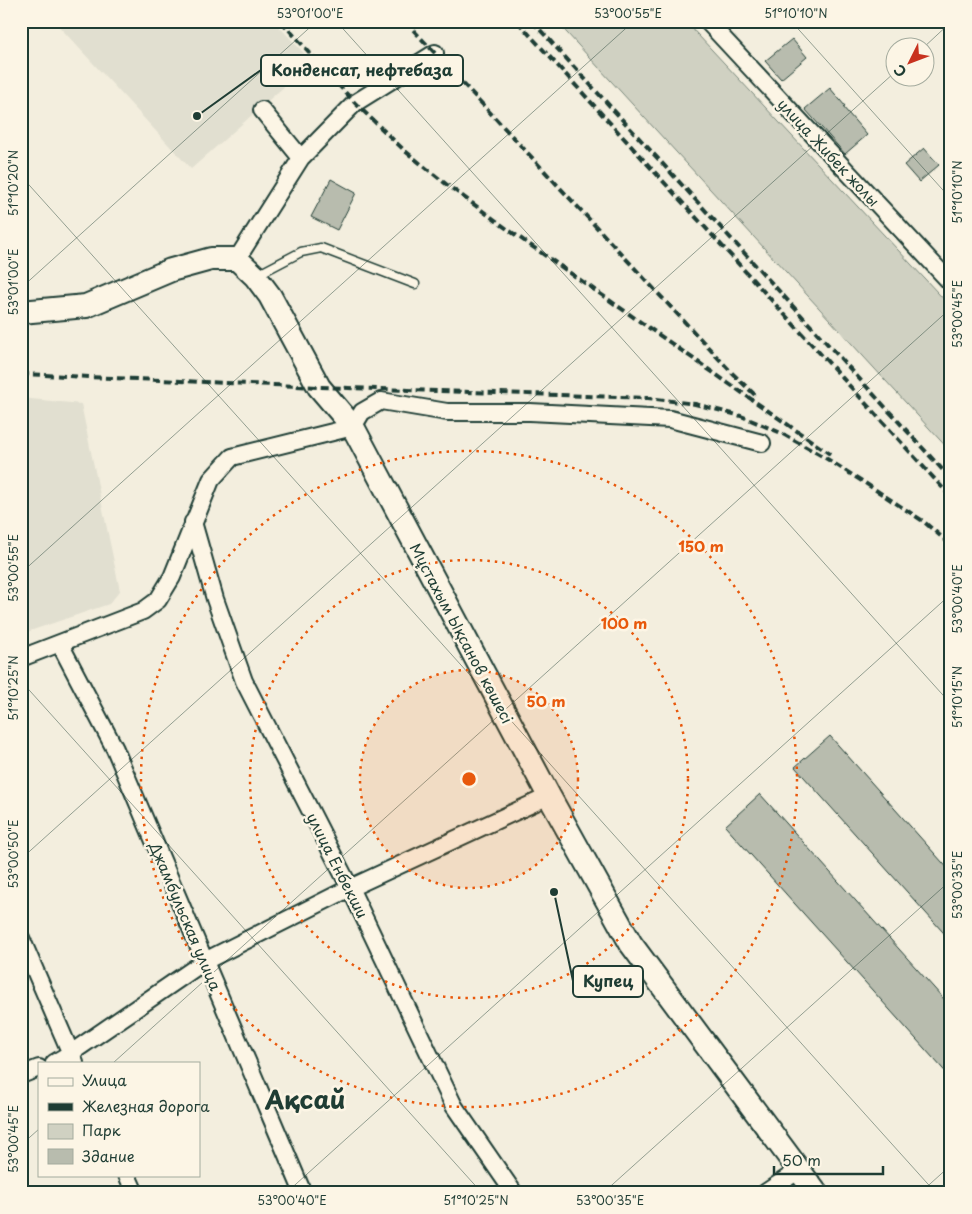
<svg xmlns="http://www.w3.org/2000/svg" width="972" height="1214" viewBox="0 0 972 1214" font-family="'Playpen Sans',sans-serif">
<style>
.built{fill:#e1dfd0}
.green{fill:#d0d1c2;stroke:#78877b}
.building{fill:#b8bcae;stroke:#1f3d34}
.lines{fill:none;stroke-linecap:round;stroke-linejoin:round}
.lane-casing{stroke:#1f3d34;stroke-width:11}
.street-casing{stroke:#1f3d34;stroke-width:20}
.secondary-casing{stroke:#1f3d34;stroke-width:26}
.lane{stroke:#fcf5e5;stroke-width:8}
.street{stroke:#fcf5e5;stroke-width:16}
.secondary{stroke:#fcf5e5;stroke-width:22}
.rail{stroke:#1f3d34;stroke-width:4;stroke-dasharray:8 4;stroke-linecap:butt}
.ticks{fill:none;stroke:#1f3d34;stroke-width:1;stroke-opacity:0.45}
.ring{fill:none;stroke:#e8590c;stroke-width:2.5;stroke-dasharray:2.5 5}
.labels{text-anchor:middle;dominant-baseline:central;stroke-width:5;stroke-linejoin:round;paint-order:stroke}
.street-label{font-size:15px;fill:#1f3d34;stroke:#fcf5e5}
.town-label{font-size:25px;font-weight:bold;fill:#1f3d34;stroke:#fcf5e5}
.centre{fill:#e8590c;stroke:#fcf5e5;stroke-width:2.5}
.ring-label{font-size:15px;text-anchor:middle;font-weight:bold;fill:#e8590c;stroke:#fcf5e5;stroke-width:5;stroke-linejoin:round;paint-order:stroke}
.leader{fill:none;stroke:#1f3d34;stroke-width:2}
.callout-dot{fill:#1f3d34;stroke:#fcf5e5;stroke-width:2}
.callout{fill:#fcf5e5;stroke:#1f3d34;stroke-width:2}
.callout-label{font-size:16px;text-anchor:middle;font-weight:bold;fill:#1f3d34}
.neatline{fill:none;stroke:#1f3d34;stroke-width:2}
.ticks-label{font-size:12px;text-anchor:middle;fill:#1f3d34}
</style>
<rect width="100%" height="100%" fill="#f3eede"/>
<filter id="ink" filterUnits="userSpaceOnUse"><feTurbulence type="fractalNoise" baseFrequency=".02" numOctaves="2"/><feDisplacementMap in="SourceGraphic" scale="10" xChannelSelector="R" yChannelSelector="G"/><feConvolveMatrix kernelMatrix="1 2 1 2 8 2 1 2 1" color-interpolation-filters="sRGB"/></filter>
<g filter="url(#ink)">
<!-- built -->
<path class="built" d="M 54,21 L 274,21 L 312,62 L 191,169 Z
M 21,398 L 81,404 L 120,591 L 109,604 L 21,634 Z"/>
<!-- green -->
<path class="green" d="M 556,21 L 685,21 L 951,307 L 951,452 Z"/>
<!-- building -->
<path class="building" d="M 792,39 L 807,57 L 781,79 L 765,61 Z
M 830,88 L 845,106 L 843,107 L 867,135 L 845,154 L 805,109 Z
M 924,148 L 939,165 L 919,182 L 904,165 Z
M 331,179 L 356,193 L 337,230 L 311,217 Z
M 830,736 L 951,872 L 951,941 L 795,767 Z
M 760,794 L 951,1007 L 951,1078 L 725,826 Z"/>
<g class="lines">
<defs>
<path id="lane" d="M 257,275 L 301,252 L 321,248 L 415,284"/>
<path id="street" d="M 707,21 L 951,283
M 262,110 L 301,158
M 237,259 L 301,158 L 355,103 L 435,53
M 193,522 L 215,599 L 244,681 L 350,888 L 454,1106 L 514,1193
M 60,644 L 115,749 L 303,1193
M 21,658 L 143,611 L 158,600 L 172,577 L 211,480 L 232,457 L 353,427 L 362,412 L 381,401 L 447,412 L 530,412 L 670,419 L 762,443
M 21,938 L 75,1063
M 54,1063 L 71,1053 L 205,961 L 350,888 L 549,796
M 21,1075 L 39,1068
M 127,1175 L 135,1193
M 765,1193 L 799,1170"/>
<path id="secondary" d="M 21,312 L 86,306 L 171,270 L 211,259 L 237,259 L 255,276 L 270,296 L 319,387 L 353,427 L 549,796 L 631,944 L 816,1193"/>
</defs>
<!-- lane casing -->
<use href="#lane" class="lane-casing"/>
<!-- street casing -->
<use href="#street" class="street-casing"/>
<!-- secondary casing -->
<use href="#secondary" class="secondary-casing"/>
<!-- lane -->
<use href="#lane" class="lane"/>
<!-- street -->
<use href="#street" class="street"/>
<!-- secondary -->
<use href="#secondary" class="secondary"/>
<!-- rail -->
<path class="rail" d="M 281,21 L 355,103 L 405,151 L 446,184 L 510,231 L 830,454
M 405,21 L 733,374 L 755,395
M 517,21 L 951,497
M 532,21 L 951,479
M 21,374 L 319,387 L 648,398 L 695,404 L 741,416 L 781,433 L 824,457 L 865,483 L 923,521 L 951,545"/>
</g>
</g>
<!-- ticks -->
<path class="ticks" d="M 336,21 L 951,704M 791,21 L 951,199M 923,48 L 951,22M 21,176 L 936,1193M 21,288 L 317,21M 21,573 L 634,21M 21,681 L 482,1193M 21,859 L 894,73M 113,1063 L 951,308M 21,1145 L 39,1129M 21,1186 L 27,1193M 286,1193 L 951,594M 603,1193 L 951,880M 920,1193 L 951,1165"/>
<!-- distance rings -->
<circle cx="469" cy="779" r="109" fill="#e8590c" fill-opacity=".12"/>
<g class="ring">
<circle cx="469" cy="779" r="109"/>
<circle cx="469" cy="779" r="219"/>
<circle cx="469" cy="779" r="328"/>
</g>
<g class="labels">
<!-- street labels -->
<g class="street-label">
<text transform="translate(829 152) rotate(47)">улица Жибек жолы</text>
<text transform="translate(462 633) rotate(62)">Мұстахым Ықсанов көшесі</text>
<text transform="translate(338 865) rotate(63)">улица Енбекши</text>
<text transform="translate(186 916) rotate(67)">Джамбульская улица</text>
</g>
<!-- town labels -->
<g class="town-label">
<text x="305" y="1099">Ақсай</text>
</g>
</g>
<circle cx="469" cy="779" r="8" class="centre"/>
<g class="ring-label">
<text x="701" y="552">150 m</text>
<text x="624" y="629">100 m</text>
<text x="546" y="707">50 m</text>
</g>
<!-- callouts -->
<path class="leader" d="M197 116L261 70M554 892L573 981"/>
<g class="callout-dot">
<circle cx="197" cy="116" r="5"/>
<circle cx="554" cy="892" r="5"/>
</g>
<g class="callout">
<rect x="261" y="55" width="202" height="31" rx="5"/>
<rect x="573" y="966" width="70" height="31" rx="5"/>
</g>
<g class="callout-label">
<text x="362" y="76">Конденсат, нефтебаза</text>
<text x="608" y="987">Купец</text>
</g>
<!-- margin -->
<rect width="972" height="1214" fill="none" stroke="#fcf5e5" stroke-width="55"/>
<!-- legend -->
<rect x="38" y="1062" width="162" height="115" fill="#fcf5e5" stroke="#a4ab9e"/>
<rect x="48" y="1078" width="25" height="8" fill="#fcf5e5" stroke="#a4ab9e"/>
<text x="82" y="1086" font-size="15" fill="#1f3d34">Улица</text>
<rect x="48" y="1103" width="25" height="8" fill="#1f3d34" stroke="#a4ab9e"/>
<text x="82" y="1112" font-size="15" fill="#1f3d34">Железная дорога</text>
<rect x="48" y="1124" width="25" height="15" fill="#d0d1c2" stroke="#a4ab9e"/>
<text x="82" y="1136" font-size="15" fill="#1f3d34">Парк</text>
<rect x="48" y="1149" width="25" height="15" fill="#b8bcae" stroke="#a4ab9e"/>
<text x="82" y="1162" font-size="15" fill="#1f3d34">Здание</text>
<!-- north arrow -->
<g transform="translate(910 62) rotate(228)"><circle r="24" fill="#fcf5e5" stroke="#a4ab9e"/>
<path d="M0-4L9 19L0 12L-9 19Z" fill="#c8321e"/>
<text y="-8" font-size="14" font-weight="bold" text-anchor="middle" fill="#1f3d34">С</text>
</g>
<!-- scale -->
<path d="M774 1166v8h109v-8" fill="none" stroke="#1f3d34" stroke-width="2.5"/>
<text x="782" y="1166" font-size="15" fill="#1f3d34" stroke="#fcf5e5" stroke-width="4" paint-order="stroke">50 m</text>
<rect x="28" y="28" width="916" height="1158" class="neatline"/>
<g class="ticks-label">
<text x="310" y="18">53°01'00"E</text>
<text x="628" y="18">53°00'55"E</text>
<text x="796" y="18">51°10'10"N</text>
<text transform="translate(14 183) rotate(-90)" y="4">51°10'20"N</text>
<text transform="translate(958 192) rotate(-90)" y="4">51°10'10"N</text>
<text transform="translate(14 282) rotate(-90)" y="4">53°01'00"E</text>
<text transform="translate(958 314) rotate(-90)" y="4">53°00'45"E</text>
<text transform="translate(14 568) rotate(-90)" y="4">53°00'55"E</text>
<text transform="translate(958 599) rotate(-90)" y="4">53°00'40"E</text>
<text transform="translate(14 688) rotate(-90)" y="4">51°10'25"N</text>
<text transform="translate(958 697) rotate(-90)" y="4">51°10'15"N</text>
<text transform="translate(14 854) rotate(-90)" y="4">53°00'50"E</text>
<text transform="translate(958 885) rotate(-90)" y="4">53°00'35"E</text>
<text transform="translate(14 1139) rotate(-90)" y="4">53°00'45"E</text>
<text x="292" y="1205">53°00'40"E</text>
<text x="476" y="1205">51°10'25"N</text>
<text x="610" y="1205">53°00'35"E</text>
</g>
</svg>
